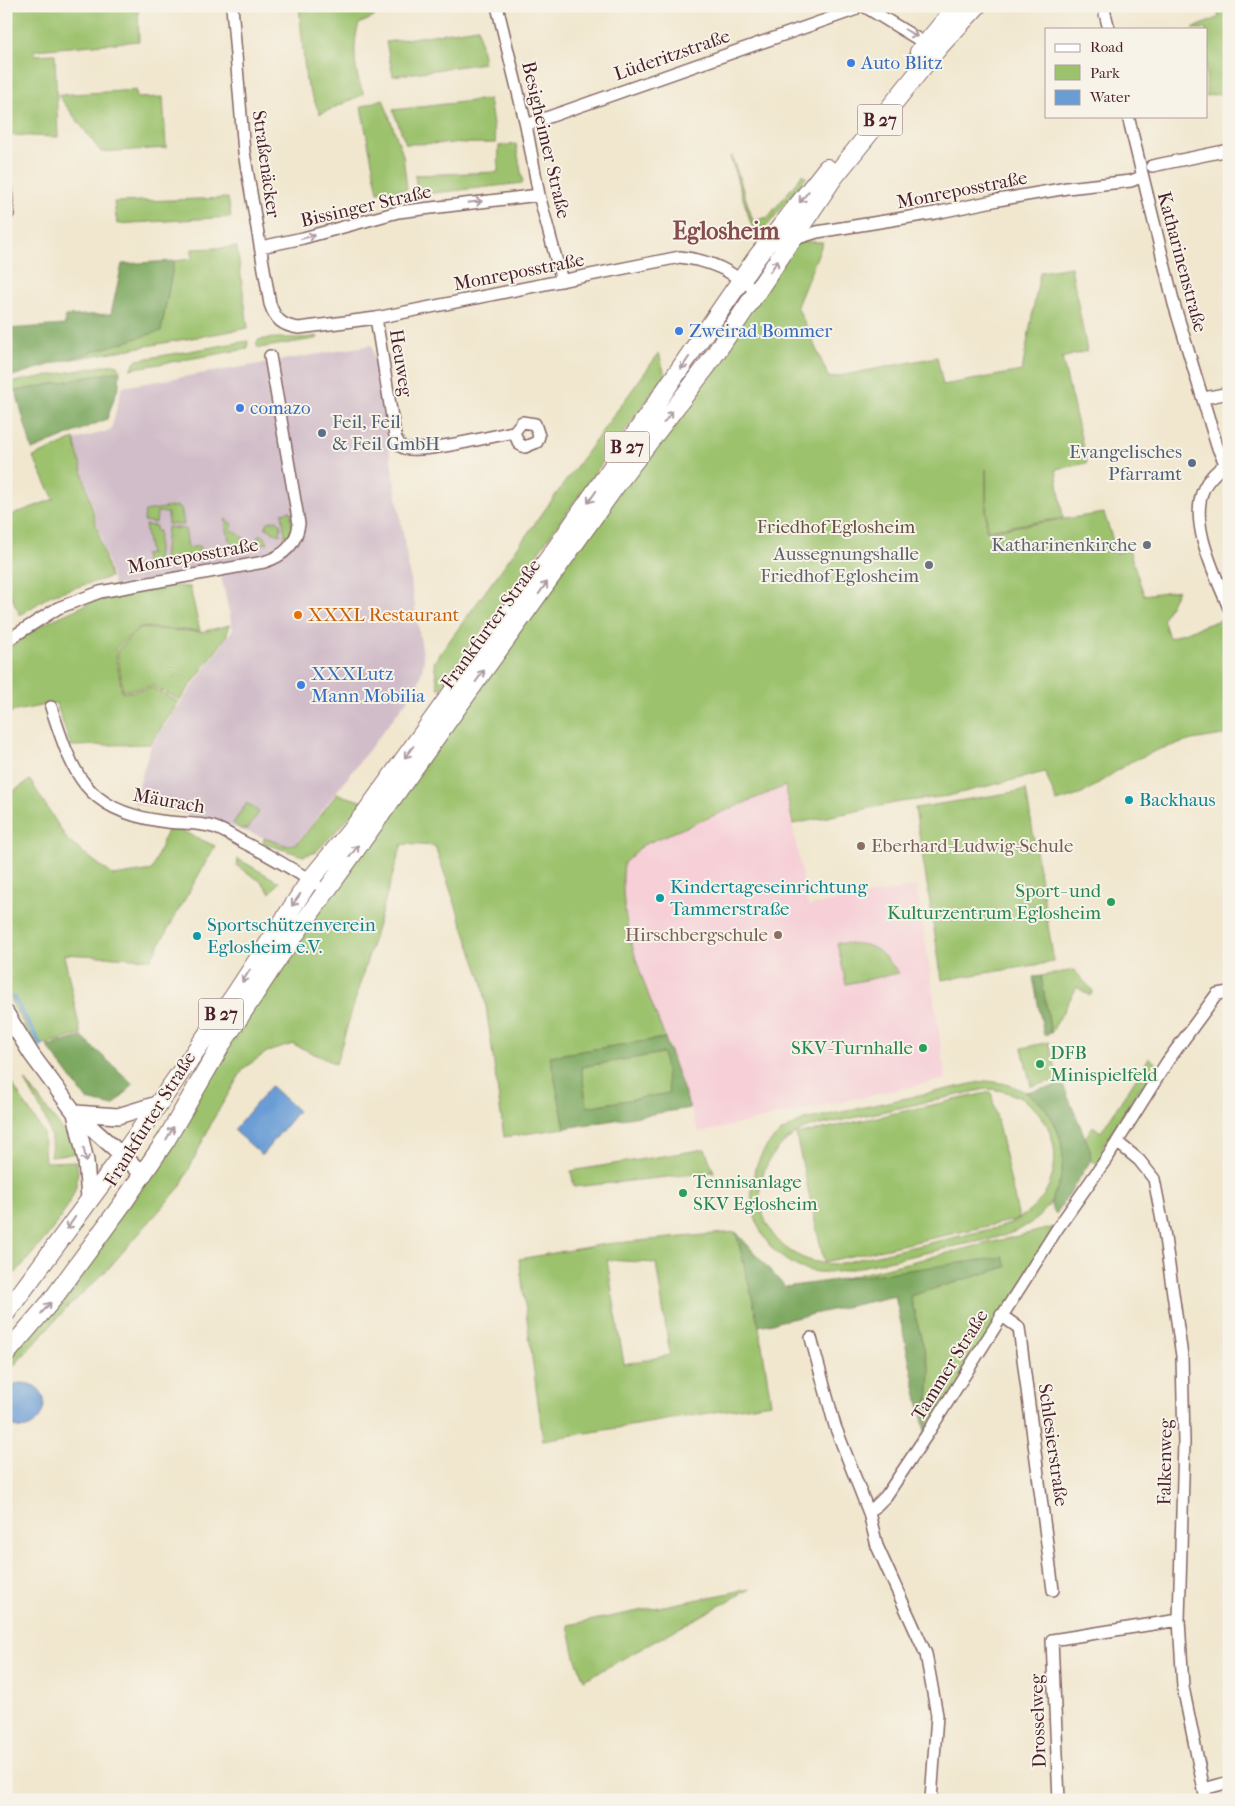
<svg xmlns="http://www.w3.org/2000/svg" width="1235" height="1806" viewBox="0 0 1235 1806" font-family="'IM FELL French Canon',serif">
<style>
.built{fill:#f6cfd7}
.industrial{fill:#d1bdc9}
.green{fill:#9cc26d;stroke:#73704c;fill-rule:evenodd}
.forest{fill:#7da860;stroke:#646446;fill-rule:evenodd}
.water{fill:#6b9dd5;stroke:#5a5e80}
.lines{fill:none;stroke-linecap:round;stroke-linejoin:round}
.stream{stroke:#6b9dd5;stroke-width:4}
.minor-casing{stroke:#846564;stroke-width:14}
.secondary-casing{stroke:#846564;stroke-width:18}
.primary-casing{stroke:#846564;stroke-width:20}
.minor{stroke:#fff;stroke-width:11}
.secondary{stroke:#fff;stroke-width:15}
.primary{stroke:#fff;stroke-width:18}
.oneway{stroke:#ae9aa0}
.shop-dot{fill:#3f7fe0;stroke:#f7f3e8;stroke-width:2}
.service-dot{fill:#5c6f8a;stroke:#f7f3e8;stroke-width:2}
.worship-dot{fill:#6b7280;stroke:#f7f3e8;stroke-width:2}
.food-dot{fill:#e8710a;stroke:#f7f3e8;stroke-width:2}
.culture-dot{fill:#0f9aa8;stroke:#f7f3e8;stroke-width:2}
.education-dot{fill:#8d6e63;stroke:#f7f3e8;stroke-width:2}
.leisure-dot{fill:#2e9e5b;stroke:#f7f3e8;stroke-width:2}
.labels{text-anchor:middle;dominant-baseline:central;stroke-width:4;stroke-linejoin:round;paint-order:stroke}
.shield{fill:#f7f3e8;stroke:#7e5f64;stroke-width:1}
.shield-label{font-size:18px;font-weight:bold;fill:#4a1f2b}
.street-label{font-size:19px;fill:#4a1f2b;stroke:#f7f3e8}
.shop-label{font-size:19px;fill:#366cbe;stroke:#f7f3e8;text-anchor:start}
.service-label{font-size:19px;fill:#4e5e75;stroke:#f7f3e8;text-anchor:start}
.park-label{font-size:19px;fill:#63503f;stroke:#f7f3e8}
.worship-label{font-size:19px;fill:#5b616d;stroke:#f7f3e8;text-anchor:end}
.food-label{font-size:19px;fill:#c56008;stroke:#f7f3e8;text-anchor:start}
.culture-label{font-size:19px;fill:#0d838f;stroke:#f7f3e8;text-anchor:start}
.education-label{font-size:19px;fill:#785e54;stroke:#f7f3e8;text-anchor:start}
.leisure-label{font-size:19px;fill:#27864d;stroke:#f7f3e8;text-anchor:end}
.district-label{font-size:24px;font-weight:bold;fill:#864d4f;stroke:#f7f3e8}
</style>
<rect width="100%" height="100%" fill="#f7f3e8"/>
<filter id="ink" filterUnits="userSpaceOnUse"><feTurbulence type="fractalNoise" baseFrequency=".02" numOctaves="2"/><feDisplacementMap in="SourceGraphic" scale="10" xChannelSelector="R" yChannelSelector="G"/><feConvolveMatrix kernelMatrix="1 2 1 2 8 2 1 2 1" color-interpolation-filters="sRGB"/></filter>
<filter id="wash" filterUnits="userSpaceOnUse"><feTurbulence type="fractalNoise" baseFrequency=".0096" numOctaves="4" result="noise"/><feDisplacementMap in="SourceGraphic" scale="20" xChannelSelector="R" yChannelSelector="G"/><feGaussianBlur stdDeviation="1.12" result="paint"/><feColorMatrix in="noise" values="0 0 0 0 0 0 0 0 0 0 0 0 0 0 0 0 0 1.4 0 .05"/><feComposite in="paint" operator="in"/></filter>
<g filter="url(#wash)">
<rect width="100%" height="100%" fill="#f1e7cf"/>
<!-- built -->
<path class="built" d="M 785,786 L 808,906 L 917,886 L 946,1079 L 699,1133 L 637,964 L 621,888 L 624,863 L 643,845 Z"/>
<!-- industrial -->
<path class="industrial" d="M 372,345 L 424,661 L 418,686 L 298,842 L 288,846 L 203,817 L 134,803 L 151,745 L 233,629 L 219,568 L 114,586 L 75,440 L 111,430 L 122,387 Z"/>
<!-- green -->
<path class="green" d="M 6,6 L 138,6 L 139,41 L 35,50 L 35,55 L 55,54 L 58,137 L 6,135 Z
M 299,6 L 373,6 L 374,17 L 359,24 C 352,44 354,75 364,94 L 320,114 L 306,82 Z
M 1229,6 L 1229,114 L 1225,93 L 1206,96 L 1206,29 L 1192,29 L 1219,17 L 1216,8 Z
M 478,28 L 484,63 L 393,76 L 386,42 Z
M 136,90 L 137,98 L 163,97 L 166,148 L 101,152 L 58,95 Z
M 383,99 L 403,155 L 407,189 L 378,192 L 361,107 Z
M 489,99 L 496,143 L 406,144 L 393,110 Z
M 516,144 L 523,183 L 417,195 L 415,175 L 498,172 L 499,146 Z
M 732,156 L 753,221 L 768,217 L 803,174 L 806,177 L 768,225 L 758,230 L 752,227 L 730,157 Z
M 228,198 L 231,217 L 117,224 L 114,202 Z
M 791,241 L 823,242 L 797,306 L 829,378 L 937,357 L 943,385 L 1022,371 L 1040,272 L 1071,267 L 1087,351 L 1062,358 L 1087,463 L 1056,469 L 1063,518 L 987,530 L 986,469 L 986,531 L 1104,513 L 1117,553 L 1129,550 L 1144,595 L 1178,590 L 1163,619 L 1169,638 L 1229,617 L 1229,734 L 1192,740 L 1160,749 L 1130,762 L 1082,794 L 1057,802 L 1045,772 L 948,796 L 900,802 L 793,824 L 785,786 L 643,845 L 624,863 C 617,922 644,983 665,1038 L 550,1056 L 565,1128 L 504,1137 L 483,984 L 435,846 L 402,844 L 336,1064 L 293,1044 L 267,1052 L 244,1068 L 215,1116 L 180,1187 L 107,1270 L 65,1310 L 6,1374 L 6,1354 L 52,1300 L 223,1042 Z
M 237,247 L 248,328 L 6,371 L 6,366 L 161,331 L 174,261 L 192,259 L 192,249 Z
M 317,336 L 318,338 L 315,339 L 259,348 L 256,345 L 258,340 C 278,336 297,340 317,336 Z
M 248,341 L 247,349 L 130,369 L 137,360 Z
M 659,353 L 665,375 L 441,688 L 438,688 L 434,662 Z
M 114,364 L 118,365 L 120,371 L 6,393 L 7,383 Z
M 74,439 L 110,577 L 51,595 L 20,615 L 6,586 L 6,517 L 54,499 L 33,457 Z
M 177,506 L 178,508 L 181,508 L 184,525 L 168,524 L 168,513 L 157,512 L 156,523 L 144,521 L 145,511 Z
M 291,511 L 292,529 L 283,547 L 285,535 L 282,513 Z
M 225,519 L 233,525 L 231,529 L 253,544 L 260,534 L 266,538 L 268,543 L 237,548 L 229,540 Z
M 277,520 L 281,525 L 280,535 L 265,527 L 268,522 Z
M 145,525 L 156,526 L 156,531 L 159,531 L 157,562 L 146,564 L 144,555 L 150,554 Z
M 167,527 L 185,529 L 188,548 L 199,546 L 201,554 L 164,561 Z
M 154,585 L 190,587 L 200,631 L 140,627 L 115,649 L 122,693 L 153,688 L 179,702 L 150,744 L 71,746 L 56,703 L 6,713 L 6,650 L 41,625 L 101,598 Z
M 230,625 L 226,637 L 180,700 L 153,686 L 123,691 L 117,650 L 140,628 L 201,632 Z
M 30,780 L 68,841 L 114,876 L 152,870 L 169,825 L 215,846 L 151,959 L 64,954 L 81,1035 L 36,1046 L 6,993 L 6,796 Z
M 1026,790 L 1054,962 L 942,980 L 915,808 Z
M 337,794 L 364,802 L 316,852 L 303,856 L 263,843 L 264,838 L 288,846 L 299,842 Z
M 247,803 L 259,812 L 247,829 L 241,829 L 233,823 Z
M 238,859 L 279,882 L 270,893 L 262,882 L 237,866 Z
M 837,943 C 875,944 874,944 899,973 L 846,984 Z
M 1074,970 L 1093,991 L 1090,996 L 1077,987 L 1051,1033 L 1041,976 Z
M 1049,1042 L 1058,1080 L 1031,1086 L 1022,1048 Z
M 663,1053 L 670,1093 L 587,1107 L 581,1067 Z
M 1149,1058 L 1164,1069 L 1148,1093 L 1140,1087 L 1102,1148 L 1109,1155 L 1101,1166 L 1091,1160 L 1085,1138 L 1093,1126 L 1101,1132 Z
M 6,1074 L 43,1132 L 45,1162 L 76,1161 C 88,1198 36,1248 15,1274 L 6,1257 Z
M 25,1080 L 80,1153 L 50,1156 C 57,1131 36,1102 25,1080 Z
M 985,1081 C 1013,1082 1040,1095 1053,1121 C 1072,1156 1063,1202 1029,1224 C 1008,1238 980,1241 956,1246 C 917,1255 878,1263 838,1272 C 829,1272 820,1273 811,1271 C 759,1259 736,1197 763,1152 C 772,1136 788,1127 804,1120 ZM 986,1089 C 1066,1091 1083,1200 1000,1227 L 837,1264 C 753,1265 730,1162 807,1128 Z
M 991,1092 L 1019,1219 L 824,1262 L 796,1135 Z
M 705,1149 L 714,1172 L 574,1187 L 571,1171 Z
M 1059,1226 L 926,1436 L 930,1371 L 910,1296 L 1006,1267 L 1003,1258 L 828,1282 Z
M 736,1232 L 759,1326 L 771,1403 L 543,1440 L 519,1259 L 605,1244 ZM 607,1260 L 656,1263 L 670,1355 L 624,1364 Z
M 750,1589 L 584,1680 L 575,1657 L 568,1625 Z"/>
<!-- forest -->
<path class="forest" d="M 174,261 L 161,331 L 6,378 L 6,329 L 65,325 L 65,316 L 111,314 L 122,264 Z
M 120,371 L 119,385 L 107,419 L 32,450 L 16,391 Z
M 1041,976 L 1051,1033 L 1044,1035 L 1033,977 Z
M 82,1037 L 133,1084 L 113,1106 L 87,1100 L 47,1046 Z
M 665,1038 L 690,1108 L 565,1128 L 550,1056 ZM 663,1053 L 669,1093 L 587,1107 L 581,1067 Z
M 1063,1085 L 1090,1149 L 1091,1160 L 1056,1214 C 1053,1211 1051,1209 1051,1204 C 1052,1195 1060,1185 1061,1175 C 1068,1142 1054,1108 1025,1092 Z
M 736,1232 L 785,1287 L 1003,1257 L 1006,1267 L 910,1296 L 930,1371 L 926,1436 L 895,1296 L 759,1326 Z"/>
<!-- water -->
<path class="water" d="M 271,1086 L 298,1111 L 262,1155 L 234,1130 Z
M 19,1383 C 67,1382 37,1451 6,1421 L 6,1389 Z"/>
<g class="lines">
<!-- stream -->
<path class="stream" d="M 13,997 L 41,1045"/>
</g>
</g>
<g filter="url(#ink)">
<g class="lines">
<defs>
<path id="minor" d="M 232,6 L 244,152 L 270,304 C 275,319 282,326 299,328 L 376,318 L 680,257 C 714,261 729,271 757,291
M 497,6 L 526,125 L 539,195 L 562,281
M 864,6 L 926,44
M 1103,6 L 1109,29
M 1128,116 L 1174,304 L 1217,446 L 1229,472
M 526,125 L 854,10 L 856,6
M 1152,166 L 1229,150
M 6,188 L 8,214
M 792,240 L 817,232 L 935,213 L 998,200 L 1067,188 L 1131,181 L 1141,177
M 261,247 L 303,238 L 398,212 L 539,195
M 376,318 L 395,436 C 397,441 399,446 404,448 C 421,454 493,436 514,432 L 522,422 L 535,424 L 539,436 L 537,442 L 525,447 L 519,444 L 514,432
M 1204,398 L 1229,393
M 1224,465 C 1216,472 1208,479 1204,488 C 1188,523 1216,576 1229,608
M 6,641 L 58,608 L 100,592 L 264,562 C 284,556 296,545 299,524 L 270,356
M 51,707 C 73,774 84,809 160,821 C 178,824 196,822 213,827 C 224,830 233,837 243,842 C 269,855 291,868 316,884
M 1117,1142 L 1139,1160 L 1154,1179 L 1164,1231 L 1182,1356 L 1184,1442 L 1179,1620 L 1183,1687 L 1206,1800
M 1001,1315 L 1019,1328 L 1053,1590
M 811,1338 L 835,1426 L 869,1513 L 877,1546 L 926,1654 L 937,1715 L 931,1800
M 869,1513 L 886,1496 L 926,1436 L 1057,1229 L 1109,1155 L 1167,1062 L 1217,994 L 1229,992
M 1204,1789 L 1229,1782
M 1059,1800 L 1052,1640 L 1179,1620"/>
<path id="secondary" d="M 6,1013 L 32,1055 L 75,1113 L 143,1174
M 75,1113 L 86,1161 L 89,1198
M 75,1113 L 118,1116 L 157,1104"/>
<path id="primary" d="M 919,52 L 957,6
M 6,1313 L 122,1156 L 234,996 L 310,880 L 366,812 L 559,544 L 757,257 L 827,168
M 6,1354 L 52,1300 L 123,1203 L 166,1140 L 223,1042 L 279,957 L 617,484 L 707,366 L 834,177 L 938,48 L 977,6"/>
</defs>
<!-- minor casing -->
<use href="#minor" class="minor-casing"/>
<!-- secondary casing -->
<use href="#secondary" class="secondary-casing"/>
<!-- primary casing -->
<use href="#primary" class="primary-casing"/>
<!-- minor -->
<use href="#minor" class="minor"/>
<!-- secondary -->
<use href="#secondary" class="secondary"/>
<!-- primary -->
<use href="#primary" class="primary"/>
</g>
<!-- one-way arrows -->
<defs><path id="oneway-shaft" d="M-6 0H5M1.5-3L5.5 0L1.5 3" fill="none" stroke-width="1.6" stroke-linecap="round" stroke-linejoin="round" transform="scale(1.25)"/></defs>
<g class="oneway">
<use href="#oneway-shaft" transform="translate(911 33) rotate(30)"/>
<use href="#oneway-shaft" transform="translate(804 197) rotate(129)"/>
<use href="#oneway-shaft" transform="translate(475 202) rotate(-6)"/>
<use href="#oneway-shaft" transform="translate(308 237) rotate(-15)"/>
<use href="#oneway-shaft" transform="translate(774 266) rotate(-56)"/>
<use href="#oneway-shaft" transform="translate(685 363) rotate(124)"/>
<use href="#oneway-shaft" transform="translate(668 417) rotate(-53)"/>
<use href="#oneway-shaft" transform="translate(592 497) rotate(125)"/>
<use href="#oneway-shaft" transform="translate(543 588) rotate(-55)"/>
<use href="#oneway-shaft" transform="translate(480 676) rotate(-54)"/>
<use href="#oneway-shaft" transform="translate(409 752) rotate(127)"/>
<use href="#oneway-shaft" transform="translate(354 851) rotate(-54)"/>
<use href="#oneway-shaft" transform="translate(296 900) rotate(125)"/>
<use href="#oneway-shaft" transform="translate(246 976) rotate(122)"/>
<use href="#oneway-shaft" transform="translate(170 1133) rotate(-60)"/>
<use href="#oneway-shaft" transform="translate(85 1155) rotate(79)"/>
<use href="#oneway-shaft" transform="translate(71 1223) rotate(125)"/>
<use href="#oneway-shaft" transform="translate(46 1308) rotate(-49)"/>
</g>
</g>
<!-- markers -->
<g class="shop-dot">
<circle cx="851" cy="63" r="5"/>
<circle cx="679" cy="331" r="5"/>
<circle cx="240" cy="408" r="5"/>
<circle cx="301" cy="685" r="5"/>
</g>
<g class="service-dot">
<circle cx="322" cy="433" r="5"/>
<circle cx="1192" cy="463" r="5"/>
</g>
<g class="worship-dot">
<circle cx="1147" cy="545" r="5"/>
<circle cx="929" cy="565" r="5"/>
</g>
<circle class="food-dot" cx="298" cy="615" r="5"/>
<g class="culture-dot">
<circle cx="1129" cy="800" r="5"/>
<circle cx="660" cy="898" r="5"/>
<circle cx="197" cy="936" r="5"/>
</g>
<g class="education-dot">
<circle cx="861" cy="846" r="5"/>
<circle cx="778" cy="935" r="5"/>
</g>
<g class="leisure-dot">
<circle cx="1111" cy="902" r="5"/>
<circle cx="923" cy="1048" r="5"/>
<circle cx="1040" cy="1064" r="5"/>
<circle cx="683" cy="1193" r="5"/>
</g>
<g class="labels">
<!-- shield labels -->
<g class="shield">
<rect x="857.5" y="104.5" width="45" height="31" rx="4"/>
<rect x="604.5" y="431.5" width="45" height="31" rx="4"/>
<rect x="198.5" y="998.5" width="45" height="31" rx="4"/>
</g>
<g class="shield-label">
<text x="880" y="120">B 27</text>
<text x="627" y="447">B 27</text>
<text x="221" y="1014">B 27</text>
</g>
<!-- street labels -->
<g class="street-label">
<text transform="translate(672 55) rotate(-19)">Lüderitzstraße</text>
<text transform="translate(546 140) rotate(77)">Besigheimer Straße</text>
<text transform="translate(266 164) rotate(82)">Straßenäcker</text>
<text transform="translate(962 190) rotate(-11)">Monreposstraße</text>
<text transform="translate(366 206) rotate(-13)">Bissinger Straße</text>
<text transform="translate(1182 262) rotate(75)">Katharinenstraße</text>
<text transform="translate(519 272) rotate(-11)">Monreposstraße</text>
<text transform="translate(401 363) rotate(81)">Heuweg</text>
<text transform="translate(193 556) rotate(-10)">Monreposstraße</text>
<text transform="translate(491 624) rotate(-54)">Frankfurter Straße</text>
<text transform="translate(169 801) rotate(10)">Mäurach</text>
<text transform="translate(150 1119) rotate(-58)">Frankfurter Straße</text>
<text transform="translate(950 1365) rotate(-58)">Tammer Straße</text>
<text transform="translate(1053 1445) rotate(82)">Schlesierstraße</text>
<text transform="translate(1165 1462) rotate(-89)">Falkenweg</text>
<text transform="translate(1038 1721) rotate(-92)">Drosselweg</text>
</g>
<!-- shop labels -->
<g class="shop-label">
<text x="861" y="63">Auto Blitz</text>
<text x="689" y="331">Zweirad Bommer</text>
<text x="250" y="408">comazo</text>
<text x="311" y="674">XXXLutz<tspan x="311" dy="22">Mann Mobilia</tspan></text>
</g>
<!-- service labels -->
<g class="service-label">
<text x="332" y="422">Feil, Feil<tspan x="332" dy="22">&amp; Feil GmbH</tspan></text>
<text x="1182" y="452" text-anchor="end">Evangelisches<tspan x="1182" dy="22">Pfarramt</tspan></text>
</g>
<!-- park labels -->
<g class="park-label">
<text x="836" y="527">Friedhof Eglosheim</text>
</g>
<!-- worship labels -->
<g class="worship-label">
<text x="1137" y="545">Katharinenkirche</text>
<text x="919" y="554">Aussegnungshalle<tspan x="919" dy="22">Friedhof Eglosheim</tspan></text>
</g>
<!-- food labels -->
<g class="food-label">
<text x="308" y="615">XXXL Restaurant</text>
</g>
<!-- culture labels -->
<g class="culture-label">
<text x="1139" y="800">Backhaus</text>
<text x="670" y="887">Kindertageseinrichtung<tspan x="670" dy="22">Tammerstraße</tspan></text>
<text x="207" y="925">Sportschützenverein<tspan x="207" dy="22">Eglosheim e.V.</tspan></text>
</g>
<!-- education labels -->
<g class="education-label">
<text x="871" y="846">Eberhard-Ludwig-Schule</text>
<text x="768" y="935" text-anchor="end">Hirschbergschule</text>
</g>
<!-- leisure labels -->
<g class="leisure-label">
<text x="1101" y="891">Sport- und<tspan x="1101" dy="22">Kulturzentrum Eglosheim</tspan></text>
<text x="913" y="1048">SKV-Turnhalle</text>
<text x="1050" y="1053" text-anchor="start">DFB<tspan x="1050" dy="22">Minispielfeld</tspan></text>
<text x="693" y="1182" text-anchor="start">Tennisanlage<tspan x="693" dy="22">SKV Eglosheim</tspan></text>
</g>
<!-- district labels -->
<g class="district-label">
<text x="726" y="231">Eglosheim</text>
</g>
</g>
<!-- margin -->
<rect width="1235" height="1806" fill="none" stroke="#f7f3e8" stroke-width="25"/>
<!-- legend -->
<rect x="1045" y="28" width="162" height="90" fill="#f7f3e8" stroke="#b29e9c"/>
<rect x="1055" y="44" width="25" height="8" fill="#ffffff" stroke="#b29e9c"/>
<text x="1090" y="52" font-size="15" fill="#4a1f2b">Road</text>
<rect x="1055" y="65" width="25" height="15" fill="#9cc26d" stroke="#b29e9c"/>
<text x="1090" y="78" font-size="15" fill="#4a1f2b">Park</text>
<rect x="1055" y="90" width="25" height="15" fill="#6b9dd5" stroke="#b29e9c"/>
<text x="1090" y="102" font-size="15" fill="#4a1f2b">Water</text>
</svg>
